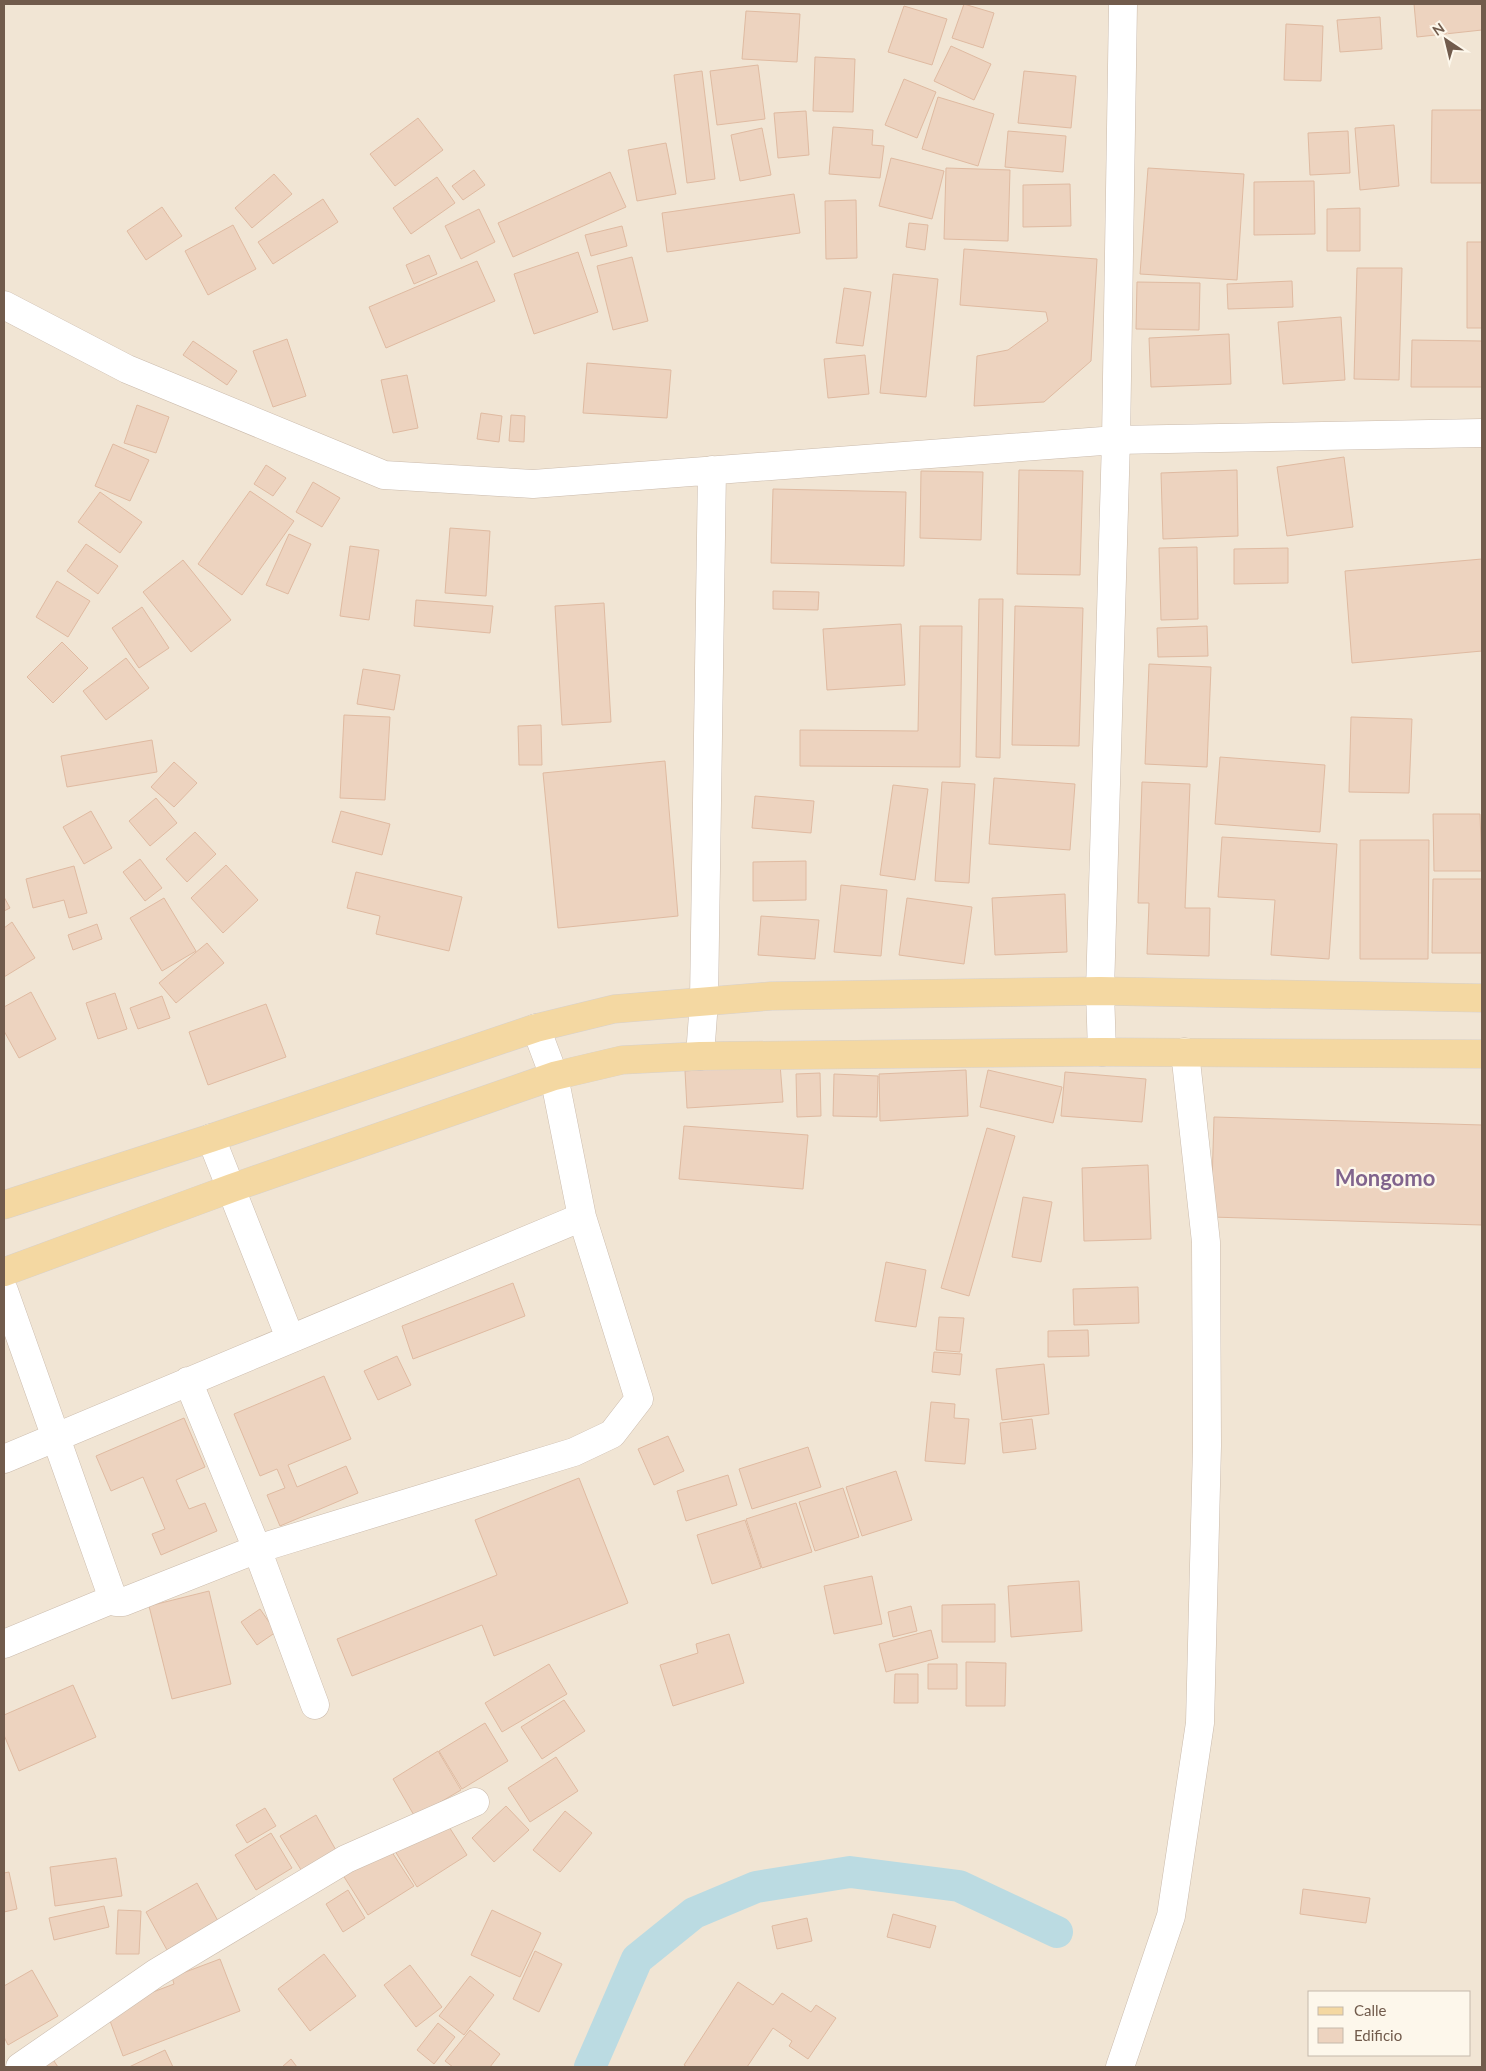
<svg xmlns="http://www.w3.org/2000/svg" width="1486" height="2071" viewBox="0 0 1486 2071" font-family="Lato,sans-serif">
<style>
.residential{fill:#f1e5d4;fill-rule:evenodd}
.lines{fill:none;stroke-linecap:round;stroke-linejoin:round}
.canal{stroke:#bbdbe2;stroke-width:32}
.building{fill:#edd3bf;stroke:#dfbaa1}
.minor-casing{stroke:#cbbbac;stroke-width:29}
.major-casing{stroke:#d7d1cd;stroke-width:29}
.minor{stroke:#fff;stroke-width:28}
.major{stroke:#f4d8a2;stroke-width:28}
.labels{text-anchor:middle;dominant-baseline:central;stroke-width:4.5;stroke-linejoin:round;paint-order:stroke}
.town-label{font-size:22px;font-weight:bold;fill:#81648d;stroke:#fdf7eb}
</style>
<rect width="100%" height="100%" fill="#faf3e5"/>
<!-- residential -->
<path class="residential" d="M 4,4 L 1482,4 L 1482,2067 L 4,2067 ZM 1310,1992 L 1470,1992 L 1470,2055 L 1310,2055 Z"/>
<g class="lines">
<!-- canal -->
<path class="canal" d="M 590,2067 L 637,1959 L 694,1913 L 756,1887 L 850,1872 L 959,1886 L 1057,1932"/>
</g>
<!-- building -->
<path class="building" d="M 964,4 L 994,13 L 983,48 L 952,38 Z
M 1414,4 L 1482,4 L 1482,30 L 1417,37 Z
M 904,6 L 947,19 L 932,65 L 888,52 Z
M 746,11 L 800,14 L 797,62 L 742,59 Z
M 1380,17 L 1382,49 L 1340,52 L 1337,20 Z
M 1286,24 L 1323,26 L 1321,81 L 1284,80 Z
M 951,46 L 991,64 L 974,100 L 934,81 Z
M 815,57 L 855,59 L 853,112 L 813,111 Z
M 758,65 L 765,119 L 717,125 L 710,71 Z
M 702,71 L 715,179 L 687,183 L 674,75 Z
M 1024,71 L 1076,76 L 1071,128 L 1018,123 Z
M 904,79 L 936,92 L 917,138 L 885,125 Z
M 938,97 L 994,114 L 978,166 L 922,149 Z
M 1432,110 L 1482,110 L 1482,183 L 1431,183 Z
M 806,111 L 809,155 L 778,158 L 774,113 Z
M 418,118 L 443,150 L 395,186 L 370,154 Z
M 1394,125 L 1399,186 L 1360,190 L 1355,128 Z
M 833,127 L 873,130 L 872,145 L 884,146 L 880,178 L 829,174 Z
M 762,128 L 771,175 L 740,181 L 731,135 Z
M 1008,131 L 1066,136 L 1063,172 L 1005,167 Z
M 1348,131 L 1350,173 L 1310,175 L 1308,133 Z
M 666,143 L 676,194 L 637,201 L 628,150 Z
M 891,158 L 944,171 L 932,219 L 879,206 Z
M 946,168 L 1010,170 L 1008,241 L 944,239 Z
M 1148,168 L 1244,174 L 1237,280 L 1140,274 Z
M 474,170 L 485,185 L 463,200 L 452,186 Z
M 610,172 L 626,207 L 513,257 L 498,223 Z
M 274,174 L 292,194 L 252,228 L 235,208 Z
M 437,177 L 455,203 L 411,234 L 393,208 Z
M 1314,181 L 1315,234 L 1254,235 L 1254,182 Z
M 1070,184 L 1071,226 L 1023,227 L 1023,185 Z
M 794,194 L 800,233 L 667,252 L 662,213 Z
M 323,199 L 338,222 L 273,264 L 258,242 Z
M 856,200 L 857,258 L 826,259 L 825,201 Z
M 162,207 L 182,236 L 146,260 L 127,231 Z
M 1360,208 L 1360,251 L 1327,251 L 1327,209 Z
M 479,209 L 495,242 L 461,259 L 445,226 Z
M 909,223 L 928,225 L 925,250 L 906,247 Z
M 233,225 L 256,269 L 208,295 L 185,251 Z
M 622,226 L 627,246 L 591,256 L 585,235 Z
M 1467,242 L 1482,242 L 1482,328 L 1467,328 Z
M 964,249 L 1097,259 L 1091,361 L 1044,402 L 974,406 L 977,356 L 1008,350 L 1048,321 L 1046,312 L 960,305 Z
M 578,252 L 598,312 L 534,334 L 514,274 Z
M 429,255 L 437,274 L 414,284 L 406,265 Z
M 632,257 L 648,321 L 613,330 L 597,266 Z
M 477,261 L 495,301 L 386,348 L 369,307 Z
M 1357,268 L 1402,268 L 1399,380 L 1354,379 Z
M 893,274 L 938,279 L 926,397 L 880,393 Z
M 1292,281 L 1293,307 L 1228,309 L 1227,284 Z
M 1137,282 L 1200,283 L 1199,330 L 1136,329 Z
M 844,288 L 871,292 L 863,346 L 836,343 Z
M 1341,317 L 1345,380 L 1283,384 L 1278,322 Z
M 1229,334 L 1231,384 L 1151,387 L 1149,338 Z
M 287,339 L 306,396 L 273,407 L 253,351 Z
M 1412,340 L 1482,341 L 1482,387 L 1411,387 Z
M 193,341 L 237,371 L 227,385 L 183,355 Z
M 865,355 L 869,394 L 828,398 L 824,359 Z
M 587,363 L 671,370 L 667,418 L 583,413 Z
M 407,375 L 418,428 L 393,433 L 381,380 Z
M 137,405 L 169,417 L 156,453 L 124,443 Z
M 481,413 L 502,416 L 499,442 L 477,439 Z
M 511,415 L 525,416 L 524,442 L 509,441 Z
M 113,444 L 149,460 L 130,501 L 95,486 Z
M 1344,457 L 1353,527 L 1287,536 L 1277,467 Z
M 266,465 L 286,478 L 273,496 L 254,484 Z
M 1019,470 L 1083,471 L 1080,575 L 1017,574 Z
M 1237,470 L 1238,536 L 1163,539 L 1161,473 Z
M 921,471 L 983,472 L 981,540 L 920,538 Z
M 313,482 L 340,498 L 322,527 L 296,512 Z
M 773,489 L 906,492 L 904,566 L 771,563 Z
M 250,491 L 294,521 L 242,595 L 198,564 Z
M 100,492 L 142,522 L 120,553 L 78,522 Z
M 450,528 L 490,531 L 486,596 L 445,593 Z
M 289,534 L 311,544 L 288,594 L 266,585 Z
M 86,544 L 118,566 L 98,594 L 67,571 Z
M 350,546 L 379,550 L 369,620 L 340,616 Z
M 1197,547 L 1198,619 L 1161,620 L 1159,548 Z
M 1288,548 L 1288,583 L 1234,584 L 1234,549 Z
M 1482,559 L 1482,651 L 1352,663 L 1345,571 Z
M 183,560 L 231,620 L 191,652 L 143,592 Z
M 57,581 L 90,601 L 68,637 L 36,617 Z
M 773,591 L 819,592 L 818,610 L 773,609 Z
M 979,599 L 1003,599 L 1000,758 L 976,757 Z
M 416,600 L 493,606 L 490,633 L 414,626 Z
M 604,603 L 611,722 L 562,725 L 555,606 Z
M 1015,606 L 1083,608 L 1079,746 L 1012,745 Z
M 142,607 L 169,648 L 139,668 L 112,628 Z
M 901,624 L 905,685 L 827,690 L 823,629 Z
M 920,626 L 962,626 L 960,767 L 800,766 L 800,730 L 918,731 Z
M 1207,626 L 1208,656 L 1158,657 L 1157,628 Z
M 62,642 L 88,668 L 53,703 L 27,677 Z
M 126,658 L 149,688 L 106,720 L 83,691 Z
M 1149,664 L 1211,667 L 1207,767 L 1145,764 Z
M 363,669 L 400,675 L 394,710 L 357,704 Z
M 344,715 L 390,717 L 385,800 L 340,798 Z
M 1351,717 L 1412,719 L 1409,793 L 1349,792 Z
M 541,725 L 542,765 L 519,765 L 518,726 Z
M 152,740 L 157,772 L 67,787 L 61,756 Z
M 1220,757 L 1325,765 L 1320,832 L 1215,824 Z
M 665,761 L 678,916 L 558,928 L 543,773 Z
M 174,762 L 197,783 L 174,807 L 151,787 Z
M 994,778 L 1075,784 L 1070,850 L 989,844 Z
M 942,782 L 975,784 L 969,883 L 935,881 Z
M 1142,782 L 1190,784 L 1185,908 L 1210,908 L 1209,956 L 1147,954 L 1149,903 L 1138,903 Z
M 893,785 L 928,789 L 915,880 L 880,875 Z
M 755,796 L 814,801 L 811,833 L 752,828 Z
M 156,798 L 177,823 L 150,846 L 129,821 Z
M 91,811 L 112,848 L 84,864 L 63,827 Z
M 341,811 L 390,824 L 382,855 L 332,842 Z
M 1433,814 L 1480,814 L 1482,871 L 1434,871 Z
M 195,832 L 216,854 L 187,882 L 166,859 Z
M 1222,837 L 1337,844 L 1329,959 L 1271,955 L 1275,900 L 1218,897 Z
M 1360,840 L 1429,840 L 1428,959 L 1360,959 Z
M 140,859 L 162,888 L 145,901 L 123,872 Z
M 806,861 L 806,900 L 753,901 L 753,862 Z
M 226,865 L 258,900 L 223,933 L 191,898 Z
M 74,866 L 87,913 L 69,918 L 64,900 L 33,908 L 26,879 Z
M 356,872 L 462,897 L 449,951 L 376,934 L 380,916 L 347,908 Z
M 1433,879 L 1482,879 L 1482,953 L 1432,953 Z
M 841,885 L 887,890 L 881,956 L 834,952 Z
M 1065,894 L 1067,952 L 995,955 L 992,898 Z
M 4,897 L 10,908 L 4,911 Z
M 164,898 L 196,951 L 162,971 L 130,918 Z
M 907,898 L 972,907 L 964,964 L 899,955 Z
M 761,916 L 819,920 L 815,959 L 758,955 Z
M 12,922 L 35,958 L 4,977 L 4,928 Z
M 97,924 L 102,939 L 73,950 L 68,935 Z
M 207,943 L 224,963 L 176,1003 L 159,983 Z
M 31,992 L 56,1039 L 19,1058 L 4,1031 L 4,1007 Z
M 115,993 L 127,1029 L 98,1039 L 86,1003 Z
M 162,996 L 170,1018 L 138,1029 L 130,1008 Z
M 266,1004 L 286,1057 L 208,1085 L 189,1032 Z
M 780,1064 L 783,1102 L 687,1108 L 685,1071 Z
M 966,1070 L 968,1116 L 880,1121 L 879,1074 Z
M 988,1070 L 1062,1087 L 1053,1123 L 980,1107 Z
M 1065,1072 L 1146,1079 L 1142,1122 L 1061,1116 Z
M 820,1073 L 821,1116 L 797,1117 L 796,1074 Z
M 834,1074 L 878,1076 L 877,1117 L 833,1116 Z
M 1214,1117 L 1482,1125 L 1482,1225 L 1211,1217 Z
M 684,1126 L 808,1135 L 803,1189 L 679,1179 Z
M 987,1128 L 1015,1136 L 969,1296 L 941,1288 Z
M 1148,1165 L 1151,1239 L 1084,1241 L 1082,1168 Z
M 1023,1197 L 1052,1202 L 1041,1262 L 1012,1257 Z
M 886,1262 L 926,1270 L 916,1327 L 875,1321 Z
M 513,1283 L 525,1316 L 413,1359 L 402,1326 Z
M 1138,1287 L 1139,1323 L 1074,1325 L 1073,1289 Z
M 939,1317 L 964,1318 L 960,1352 L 936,1350 Z
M 1088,1330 L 1089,1356 L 1048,1357 L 1048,1331 Z
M 934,1352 L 962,1354 L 960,1375 L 932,1372 Z
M 397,1356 L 411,1385 L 378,1400 L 364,1371 Z
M 1044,1364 L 1049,1414 L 1002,1420 L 996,1369 Z
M 324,1376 L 351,1439 L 288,1465 L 297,1487 L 346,1466 L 358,1493 L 280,1526 L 267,1495 L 285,1488 L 277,1469 L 260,1476 L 234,1414 Z
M 931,1402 L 955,1404 L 954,1418 L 969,1419 L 965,1464 L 925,1461 Z
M 184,1418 L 205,1467 L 176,1480 L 189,1509 L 205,1503 L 217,1531 L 161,1555 L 152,1534 L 165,1529 L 143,1477 L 111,1491 L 96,1456 Z
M 1032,1419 L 1036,1449 L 1003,1453 L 1000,1423 Z
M 668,1436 L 684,1471 L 654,1485 L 638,1449 Z
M 808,1447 L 821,1487 L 752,1509 L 739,1469 Z
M 896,1471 L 912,1520 L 862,1536 L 846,1487 Z
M 728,1475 L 737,1505 L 686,1521 L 677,1491 Z
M 579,1478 L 628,1603 L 494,1656 L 482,1625 L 352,1676 L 337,1639 L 497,1575 L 475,1520 Z
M 843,1488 L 859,1537 L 815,1551 L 799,1502 Z
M 796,1503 L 812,1552 L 762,1568 L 746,1519 Z
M 745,1520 L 761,1568 L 712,1584 L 697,1535 Z
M 872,1576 L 882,1624 L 834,1634 L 824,1586 Z
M 1079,1581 L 1082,1631 L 1011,1637 L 1008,1586 Z
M 209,1591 L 231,1684 L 172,1699 L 149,1606 Z
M 995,1604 L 995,1642 L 942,1642 L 942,1605 Z
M 911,1606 L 917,1631 L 893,1637 L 888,1612 Z
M 260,1609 L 276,1632 L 257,1645 L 241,1622 Z
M 931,1630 L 938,1658 L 886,1672 L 879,1644 Z
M 729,1634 L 744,1683 L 673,1706 L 660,1665 L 698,1653 L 696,1644 Z
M 966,1662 L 1006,1663 L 1005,1706 L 966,1706 Z
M 549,1664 L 567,1694 L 502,1732 L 485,1703 Z
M 928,1664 L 957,1664 L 957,1689 L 928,1689 Z
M 895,1674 L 918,1674 L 918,1703 L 894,1703 Z
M 73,1685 L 96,1737 L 19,1771 L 4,1735 L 4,1715 Z
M 564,1700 L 585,1731 L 542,1759 L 521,1727 Z
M 485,1723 L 508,1761 L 462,1789 L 439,1751 Z
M 438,1751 L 461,1790 L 415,1817 L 393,1779 Z
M 556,1757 L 578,1791 L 530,1822 L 508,1788 Z
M 506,1806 L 529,1830 L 494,1862 L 472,1838 Z
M 265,1808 L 276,1826 L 247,1843 L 236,1825 Z
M 565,1811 L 592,1833 L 560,1872 L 533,1850 Z
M 316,1815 L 337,1852 L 303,1873 L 280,1836 Z
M 444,1819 L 467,1855 L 417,1887 L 395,1851 Z
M 271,1833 L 292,1868 L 256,1890 L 235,1855 Z
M 386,1843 L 414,1886 L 368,1915 L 341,1872 Z
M 116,1858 L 122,1896 L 55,1906 L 50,1867 Z
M 9,1872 L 17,1909 L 4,1912 L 4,1873 Z
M 197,1883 L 218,1921 L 167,1950 L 146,1912 Z
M 1303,1889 L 1370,1898 L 1366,1923 L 1300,1914 Z
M 348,1890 L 365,1918 L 343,1932 L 326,1904 Z
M 104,1906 L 109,1927 L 54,1940 L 49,1918 Z
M 118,1910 L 141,1911 L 139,1954 L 116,1954 Z
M 492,1910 L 541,1933 L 520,1977 L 471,1955 Z
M 893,1914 L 936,1926 L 930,1948 L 887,1937 Z
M 807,1918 L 812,1941 L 777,1949 L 772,1926 Z
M 535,1951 L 562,1964 L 539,2012 L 513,1999 Z
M 324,1954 L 356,1996 L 310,2031 L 278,1989 Z
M 220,1959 L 240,2011 L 123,2056 L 106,2010 L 174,1984 L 172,1977 Z
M 410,1965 L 442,2007 L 416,2027 L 384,1985 Z
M 32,1970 L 58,2016 L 8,2045 L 4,2037 L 4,1986 Z
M 470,1976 L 494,1995 L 464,2035 L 439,2016 Z
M 738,1982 L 773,2005 L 782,1993 L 811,2012 L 816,2005 L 836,2018 L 808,2059 L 789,2046 L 792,2041 L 773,2028 L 747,2067 L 687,2067 L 684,2065 Z
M 438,2023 L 455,2037 L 434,2064 L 417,2050 Z
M 470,2030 L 500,2054 L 490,2067 L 453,2067 L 445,2061 Z
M 165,2050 L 173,2067 L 129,2067 Z
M 50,2055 L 58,2067 L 33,2067 Z
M 291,2059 L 297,2067 L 282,2067 Z"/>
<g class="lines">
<defs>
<path id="minor" d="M 4,305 L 127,369 L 384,475 L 533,484 L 1116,440 L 1482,433
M 1102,1052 L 1100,991 L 1116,440 L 1123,4
M 700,1056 L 704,1001 L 712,470
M 211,1138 L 290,1338
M 4,1291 L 113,1599 L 116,1602 L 123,1602 L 257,1549 L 574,1452 L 612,1434 L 639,1399 L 582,1217 L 554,1076 L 536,1028
M 188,1381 L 257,1549 L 315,1705
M 4,1459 L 582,1217
M 4,1644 L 113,1599
M 20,2067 L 156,1973 L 346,1859 L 475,1802
M 1120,2067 L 1171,1916 L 1200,1723 L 1207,1446 L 1206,1242 L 1185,1052"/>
<path id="major" d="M 4,1205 L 211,1138 L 536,1028 L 614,1009 L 771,996 L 1100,991 L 1482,998
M 4,1272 L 232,1188 L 554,1076 L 622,1060 L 700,1056 L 1102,1052 L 1482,1054"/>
</defs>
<!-- minor casing -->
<use href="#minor" class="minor-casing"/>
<!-- major casing -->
<use href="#major" class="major-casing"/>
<!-- minor -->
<use href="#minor" class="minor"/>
<!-- major -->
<use href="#major" class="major"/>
</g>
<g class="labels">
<!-- town labels -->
<g class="town-label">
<text x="1385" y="1177">Mongomo</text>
</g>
</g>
<!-- border -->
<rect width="1486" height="2071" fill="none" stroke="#715b4c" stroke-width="10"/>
<!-- legend -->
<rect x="1308" y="1991" width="162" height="65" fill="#fdf7eb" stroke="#c5b9ab"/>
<rect x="1318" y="2007" width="25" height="8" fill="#f4d8a2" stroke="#c5b9ab"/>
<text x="1354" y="2016" font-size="15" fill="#715b4c">Calle</text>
<rect x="1318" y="2028" width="25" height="15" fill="#edd3bf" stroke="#c5b9ab"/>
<text x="1354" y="2041" font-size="15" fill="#715b4c">Edificio</text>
<!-- north arrow -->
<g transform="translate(1446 40) rotate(325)" stroke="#fdf7eb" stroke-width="4" paint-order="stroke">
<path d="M0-4L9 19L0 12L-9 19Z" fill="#715b4c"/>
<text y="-8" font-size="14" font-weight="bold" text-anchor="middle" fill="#715b4c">N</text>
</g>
</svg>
